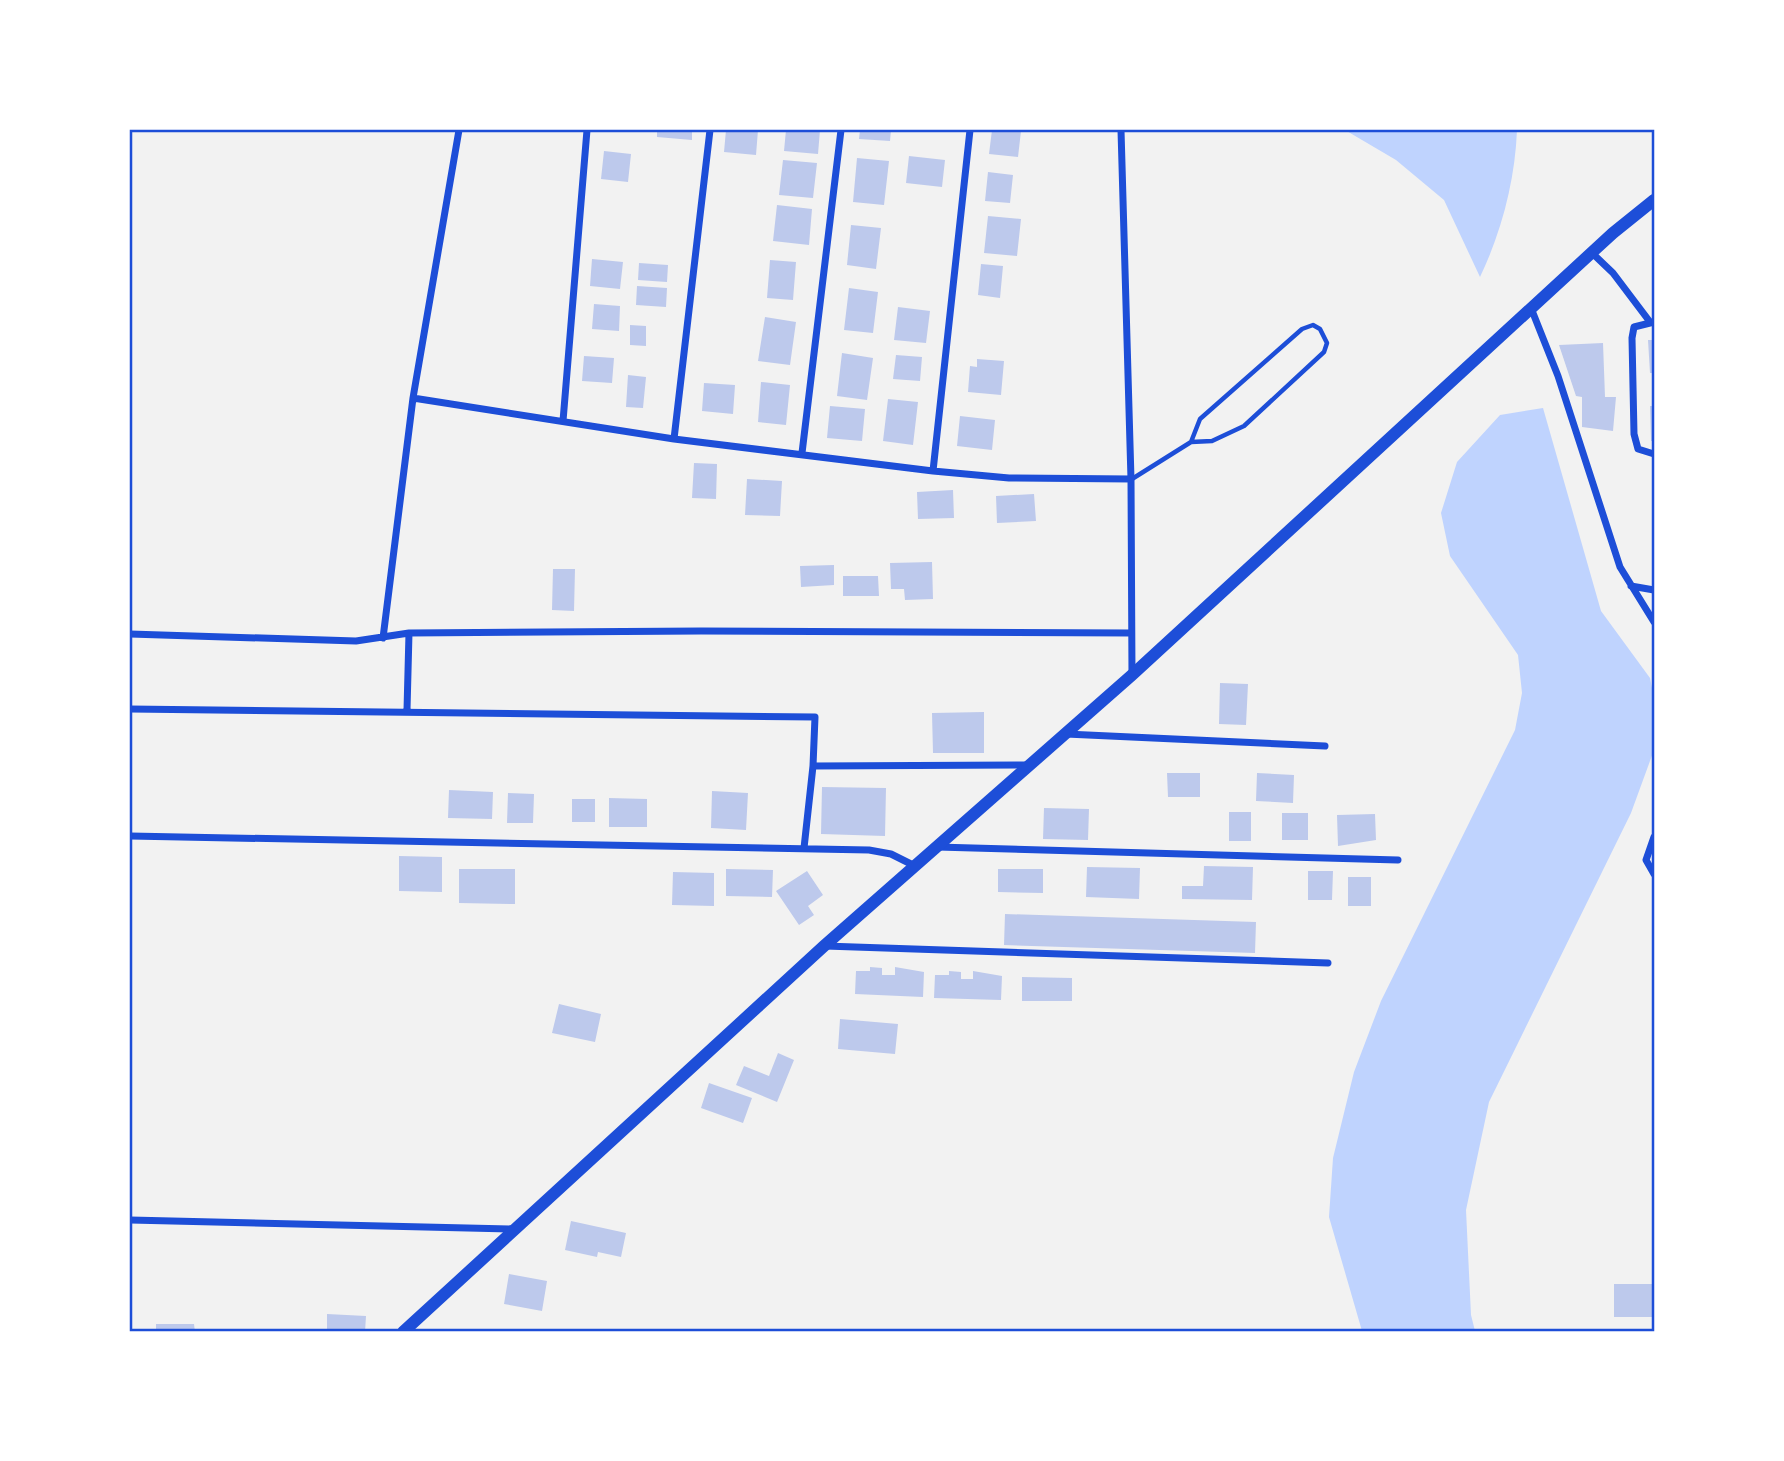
<svg xmlns="http://www.w3.org/2000/svg" width="1784" height="1461" viewBox="0 0 1784 1461" font-family="Lora,serif">
<style>
.water{fill:#bfd3fe}
.building{fill:#bdc9ec}
.lines{fill:none;stroke-linecap:round;stroke-linejoin:round}
.service{stroke:#1d4ed8;stroke-width:4.5}
.minor{stroke:#1d4ed8;stroke-width:7}
.secondary{stroke:#1d4ed8;stroke-width:12}
.neatline{fill:none;stroke:#1d4ed8;stroke-width:2.5}
</style>
<rect width="100%" height="100%" fill="#f2f2f2"/>
<!-- water -->
<path class="water" d="M 1345,130 L 1517,130 C 1515,180 1502,231 1480,277 L 1444,200 L 1396,160 Z
M 1543,408 L 1601,611 L 1650,678 L 1654,698 L 1654,750 L 1631,813 L 1489,1102 L 1466,1210 L 1471,1315 L 1475,1331 L 1362,1331 L 1329,1217 L 1333,1158 L 1354,1072 L 1381,1001 L 1515,730 L 1522,693 L 1518,655 L 1450,556 L 1441,513 L 1457,462 L 1500,415 Z"/>
<!-- building -->
<path class="building" d="M 657,130 L 692,130 L 692,140 L 657,137 Z
M 726,130 L 758,130 L 756,155 L 724,152 Z
M 786,130 L 820,130 L 818,154 L 784,151 Z
M 860,130 L 891,130 L 890,141 L 859,139 Z
M 992,130 L 1021,131 L 1018,157 L 989,154 Z
M 604,151 L 631,154 L 628,182 L 601,179 Z
M 909,156 L 945,160 L 942,187 L 906,183 Z
M 857,158 L 889,161 L 884,205 L 853,202 Z
M 783,160 L 817,163 L 813,198 L 779,195 Z
M 988,172 L 1013,175 L 1010,203 L 985,201 Z
M 777,205 L 812,209 L 809,245 L 773,241 Z
M 988,216 L 1021,219 L 1017,256 L 984,253 Z
M 851,225 L 881,228 L 876,269 L 847,265 Z
M 592,259 L 623,262 L 620,289 L 590,286 Z
M 770,260 L 796,262 L 793,300 L 767,298 Z
M 639,263 L 668,265 L 667,282 L 638,280 Z
M 981,264 L 1003,266 L 1000,298 L 978,295 Z
M 637,286 L 667,288 L 666,307 L 636,305 Z
M 849,288 L 878,292 L 873,333 L 844,330 Z
M 594,304 L 620,306 L 619,331 L 592,329 Z
M 898,307 L 930,311 L 926,343 L 894,340 Z
M 765,317 L 796,322 L 790,365 L 758,361 Z
M 630,325 L 646,326 L 646,346 L 630,345 Z
M 1648,340 L 1654,340 L 1654,373 L 1650,373 Z
M 1603,343 L 1605,397 L 1616,397 L 1613,431 L 1582,427 L 1582,397 L 1576,396 L 1559,345 Z
M 842,353 L 873,358 L 867,400 L 837,396 Z
M 896,355 L 922,357 L 920,381 L 893,379 Z
M 584,356 L 614,358 L 612,383 L 582,381 Z
M 977,359 L 1004,361 L 1001,395 L 968,392 L 970,366 L 977,367 Z
M 628,375 L 646,377 L 643,408 L 626,407 Z
M 761,382 L 790,385 L 786,425 L 758,422 Z
M 704,383 L 735,385 L 733,414 L 702,411 Z
M 888,399 L 918,402 L 913,445 L 883,441 Z
M 830,406 L 865,409 L 862,441 L 827,438 Z
M 1650,406 L 1654,406 L 1654,441 L 1651,441 Z
M 960,416 L 995,420 L 992,450 L 957,446 Z
M 694,463 L 717,464 L 716,499 L 692,498 Z
M 747,479 L 782,481 L 780,516 L 745,515 Z
M 953,490 L 954,518 L 918,519 L 917,492 Z
M 1034,494 L 1036,521 L 997,523 L 996,496 Z
M 932,562 L 933,599 L 905,600 L 904,589 L 891,589 L 890,563 Z
M 834,565 L 834,585 L 801,587 L 800,566 Z
M 553,569 L 575,569 L 574,611 L 552,610 Z
M 843,576 L 878,576 L 879,596 L 843,596 Z
M 1220,683 L 1248,684 L 1246,725 L 1219,724 Z
M 984,712 L 984,753 L 933,753 L 932,713 Z
M 1167,773 L 1200,773 L 1200,797 L 1168,797 Z
M 1257,773 L 1294,775 L 1293,803 L 1256,801 Z
M 822,787 L 886,788 L 885,836 L 821,834 Z
M 449,790 L 493,792 L 492,819 L 448,818 Z
M 712,791 L 748,793 L 746,830 L 711,828 Z
M 508,793 L 534,794 L 533,823 L 507,823 Z
M 609,798 L 647,799 L 647,827 L 609,827 Z
M 572,799 L 595,799 L 595,822 L 572,822 Z
M 1044,808 L 1089,809 L 1088,840 L 1043,839 Z
M 1229,812 L 1251,812 L 1251,841 L 1229,841 Z
M 1282,813 L 1308,813 L 1308,840 L 1282,840 Z
M 1375,814 L 1376,840 L 1338,846 L 1337,815 Z
M 399,856 L 442,857 L 442,892 L 399,891 Z
M 1204,866 L 1253,867 L 1252,900 L 1182,899 L 1182,886 L 1203,886 Z
M 1087,867 L 1140,868 L 1139,899 L 1086,897 Z
M 459,869 L 515,869 L 515,904 L 459,903 Z
M 726,869 L 773,870 L 772,897 L 726,896 Z
M 998,869 L 1043,869 L 1043,893 L 998,892 Z
M 807,871 L 823,895 L 808,906 L 814,915 L 799,925 L 776,891 Z
M 1308,871 L 1333,871 L 1332,900 L 1308,900 Z
M 673,872 L 714,873 L 714,906 L 672,905 Z
M 1348,877 L 1371,877 L 1371,906 L 1348,906 Z
M 1005,914 L 1256,922 L 1255,953 L 1004,945 Z
M 870,967 L 882,968 L 882,975 L 895,975 L 895,967 L 924,972 L 923,997 L 855,994 L 856,971 L 870,971 Z
M 949,971 L 961,972 L 961,979 L 973,979 L 973,971 L 1002,976 L 1001,1000 L 934,998 L 935,975 L 949,975 Z
M 1022,977 L 1072,978 L 1072,1001 L 1022,1001 Z
M 559,1004 L 601,1014 L 595,1042 L 552,1033 Z
M 840,1019 L 898,1024 L 895,1054 L 838,1049 Z
M 778,1053 L 794,1060 L 777,1102 L 736,1085 L 744,1066 L 769,1076 Z
M 709,1083 L 752,1098 L 743,1123 L 701,1108 Z
M 571,1221 L 626,1233 L 621,1257 L 598,1252 L 597,1257 L 565,1250 Z
M 509,1274 L 547,1281 L 542,1311 L 504,1304 Z
M 1614,1284 L 1654,1284 L 1654,1317 L 1614,1317 Z
M 327,1314 L 366,1316 L 365,1332 L 327,1332 Z
M 156,1324 L 194,1324 L 195,1332 L 156,1332 Z"/>
<g class="lines">
<!-- service -->
<path class="service" d="M 1132,479 L 1191,442 L 1212,441 L 1244,426 L 1324,352 L 1327,343 L 1320,329 L 1313,325 L 1302,329 L 1200,419 L 1191,442"/>
<!-- minor -->
<path class="minor" d="M 1121,130 L 1131,479 L 1132,675
M 1591,252 L 1613,273 L 1650,322
M 1531,308 L 1558,376 L 1620,567 L 1654,622
M 1654,322 L 1634,327 L 1632,338 L 1634,434 L 1638,449 L 1654,454
M 413,398 L 674,439 L 933,471 L 1009,478 L 1131,479
M 563,421 L 587,130
M 674,439 L 710,130
M 802,453 L 841,130
M 933,471 L 970,130
M 1631,586 L 1654,590
M 130,634 L 356,641 L 409,633 L 701,631 L 1131,633
M 383,638 L 413,398 L 459,130
M 130,709 L 815,717 L 813,766 L 1028,765
M 407,710 L 409,633
M 1066,734 L 1325,746
M 130,836 L 869,850 L 891,854 L 915,866
M 1654,837 L 1646,860 L 1654,874
M 937,847 L 1398,860
M 804,848 L 813,766
M 825,946 L 1328,963
M 130,1220 L 514,1229"/>
<!-- secondary -->
<path class="secondary" d="M 403,1332 L 824,946 L 1132,675 L 1613,233 L 1654,200"/>
</g>
<!-- border -->
<rect width="1784" height="1461" fill="none" stroke="#ffffff" stroke-width="262"/>
<rect x="131" y="131" width="1522" height="1199" class="neatline"/>
</svg>
